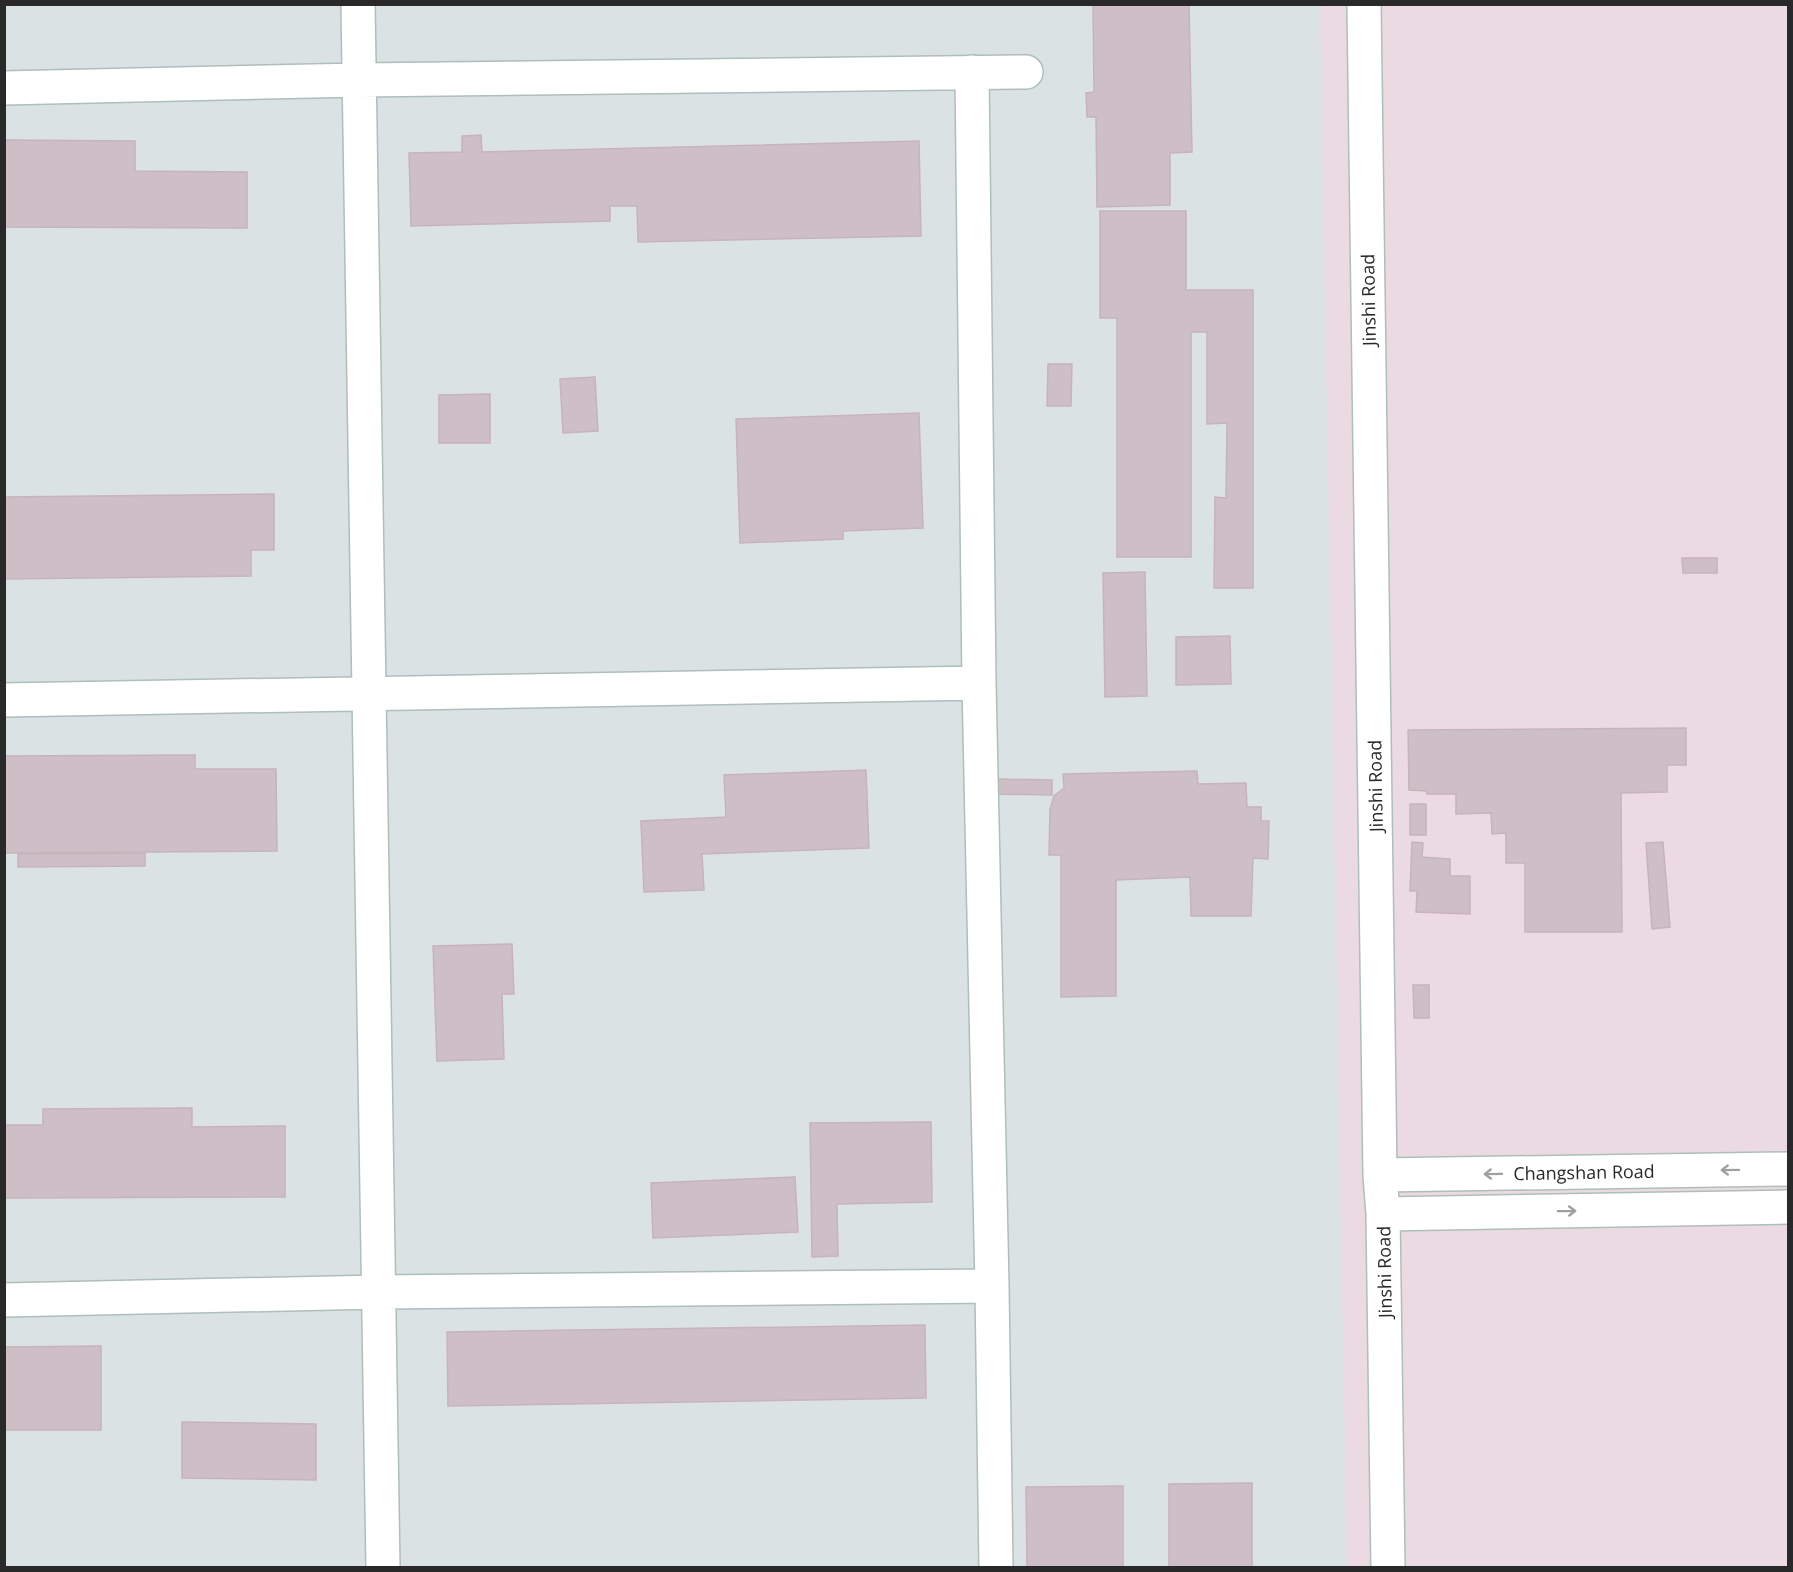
<svg xmlns="http://www.w3.org/2000/svg" width="1793" height="1572" viewBox="0 0 1793 1572" font-family="'Open Sans',sans-serif">
<style>
.industrial{fill:#dbe2e4}
.building{fill:#cebec5;stroke:#c8b3bb;stroke-width:1.5}
.lines{fill:none;stroke-linecap:round;stroke-linejoin:round}
.street-casing{stroke:#aebebb;stroke-width:36}
.secondary-casing{stroke:#aebebb;stroke-width:36}
.street{stroke:#fff;stroke-width:33}
.secondary{stroke:#fff;stroke-width:33}
.oneway{stroke:#9f9f9f}
.labels{text-anchor:middle;dominant-baseline:central;stroke-width:6;stroke-linejoin:round;paint-order:stroke}
.street-label{font-size:18px;fill:#292929;stroke:#fff}
</style>
<rect width="100%" height="100%" fill="#ecdae2"/>
<!-- industrial -->
<path class="industrial" d="M 5,5 L 1320,5 L 1347,1567 L 5,1568 Z"/>
<!-- building -->
<path class="building" d="M 1093,4 L 1189,4 L 1192,152 L 1170,153 L 1170,205 L 1097,207 L 1096,117 L 1087,117 L 1086,93 L 1094,92 Z
M 481,135 L 482,152 L 919,141 L 921,236 L 638,242 L 637,206 L 610,206 L 610,221 L 411,226 L 409,153 L 462,152 L 462,136 Z
M 4,140 L 135,141 L 135,171 L 247,172 L 247,228 L 4,227 Z
M 1100,211 L 1186,211 L 1186,290 L 1253,290 L 1253,588 L 1214,588 L 1215,497 L 1226,498 L 1227,423 L 1207,424 L 1207,332 L 1191,332 L 1191,557 L 1117,557 L 1117,318 L 1100,318 Z
M 1048,364 L 1072,364 L 1071,406 L 1047,406 Z
M 595,377 L 598,431 L 563,433 L 560,379 Z
M 490,394 L 490,443 L 439,443 L 439,395 Z
M 919,413 L 923,528 L 843,531 L 843,539 L 740,543 L 736,419 Z
M 274,494 L 274,550 L 251,550 L 251,576 L 4,579 L 4,497 Z
M 1682,558 L 1717,558 L 1717,573 L 1683,573 Z
M 1145,572 L 1147,696 L 1105,697 L 1103,573 Z
M 1230,636 L 1231,684 L 1176,685 L 1176,637 Z
M 1686,728 L 1686,765 L 1667,765 L 1667,792 L 1621,793 L 1622,932 L 1525,932 L 1525,863 L 1506,863 L 1506,833 L 1492,834 L 1491,813 L 1456,814 L 1456,794 L 1427,794 L 1427,791 L 1409,790 L 1408,730 Z
M 195,755 L 195,769 L 276,769 L 277,851 L 4,853 L 4,756 Z
M 866,770 L 869,848 L 702,854 L 704,890 L 644,892 L 641,821 L 726,817 L 724,775 Z
M 1197,771 L 1198,784 L 1246,783 L 1247,807 L 1261,807 L 1261,821 L 1269,821 L 1268,859 L 1253,858 L 1251,916 L 1191,916 L 1190,877 L 1116,880 L 1116,996 L 1061,997 L 1061,855 L 1049,855 L 1050,809 L 1054,796 L 1064,788 L 1063,774 Z
M 997,779 L 1052,780 L 1052,795 L 996,794 Z
M 1410,804 L 1426,804 L 1426,835 L 1410,835 Z
M 1412,842 L 1423,843 L 1422,857 L 1450,859 L 1450,876 L 1470,876 L 1470,914 L 1416,912 L 1417,891 L 1410,891 Z
M 1663,842 L 1670,927 L 1652,929 L 1646,843 Z
M 145,853 L 145,866 L 18,867 L 18,854 Z
M 512,944 L 514,994 L 502,994 L 504,1059 L 437,1061 L 433,946 Z
M 1413,985 L 1429,985 L 1429,1018 L 1414,1018 Z
M 192,1108 L 192,1127 L 285,1126 L 285,1197 L 4,1198 L 4,1125 L 43,1125 L 43,1109 Z
M 931,1122 L 932,1202 L 837,1204 L 838,1256 L 812,1257 L 810,1123 Z
M 795,1177 L 798,1232 L 653,1238 L 651,1183 Z
M 925,1325 L 926,1398 L 448,1406 L 447,1332 Z
M 101,1346 L 101,1430 L 4,1430 L 4,1347 Z
M 182,1422 L 316,1424 L 316,1480 L 182,1478 Z
M 1252,1483 L 1252,1568 L 1169,1568 L 1169,1484 Z
M 1123,1486 L 1123,1568 L 1027,1568 L 1026,1487 Z"/>
<g class="lines">
<defs>
<path id="street" d="M 358,4 L 383,1568
M 972,72 L 979,683 L 992,1286 L 996,1568
M 4,88 L 359,80 L 1026,72
M 4,700 L 979,683
M 4,1300 L 378,1292 L 992,1286"/>
<path id="secondary" d="M 1364,4 L 1380,1175 L 1383,1214 L 1388,1568
M 1380,1175 L 1788,1169
M 1383,1214 L 1788,1207"/>
</defs>
<!-- street casing -->
<use href="#street" class="street-casing"/>
<!-- secondary casing -->
<use href="#secondary" class="secondary-casing"/>
<!-- street -->
<use href="#street" class="street"/>
<!-- secondary -->
<use href="#secondary" class="secondary"/>
</g>
<!-- one-way arrows -->
<defs><path id="oneway-shaft" d="M-6 0H5M1.5-3L5.5 0L1.5 3" fill="none" stroke-width="1.6" stroke-linecap="round" stroke-linejoin="round" transform="scale(1.5)"/></defs>
<g class="oneway">
<use href="#oneway-shaft" transform="translate(1730 1170) rotate(179)"/>
<use href="#oneway-shaft" transform="translate(1493 1174) rotate(179)"/>
<use href="#oneway-shaft" transform="translate(1567 1211) rotate(-1)"/>
</g>
<g class="labels">
<!-- street labels -->
<g class="street-label">
<text transform="translate(1368 300) rotate(-91)">Jinshi Road</text>
<text transform="translate(1375 786) rotate(-91)">Jinshi Road</text>
<text transform="translate(1584 1172) rotate(-1)">Changshan Road</text>
<text transform="translate(1384 1272) rotate(-91)">Jinshi Road</text>
</g>
</g>
<!-- border -->
<rect width="1793" height="1572" fill="none" stroke="#292929" stroke-width="12"/>
</svg>
